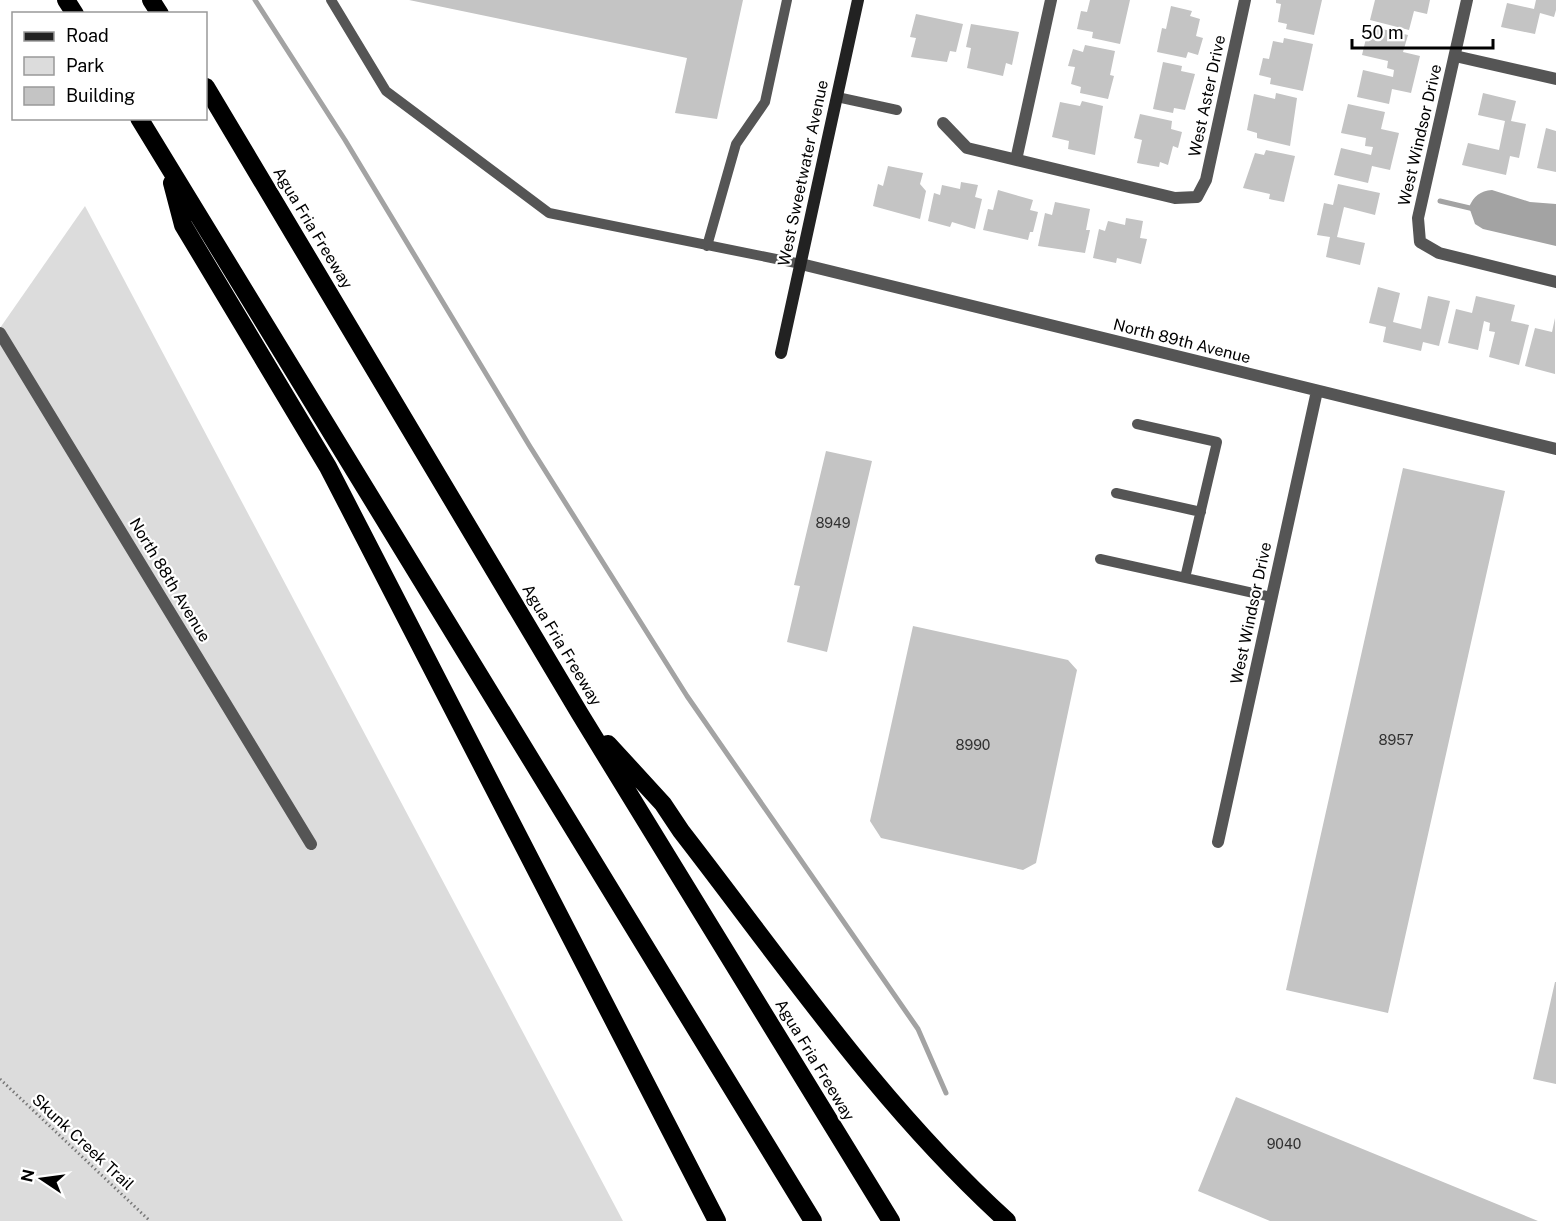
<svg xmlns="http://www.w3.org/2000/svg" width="1556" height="1221" viewBox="0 0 1556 1221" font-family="'Public Sans',sans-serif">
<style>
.green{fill:#dcdcdc}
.water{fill:#a3a3a3}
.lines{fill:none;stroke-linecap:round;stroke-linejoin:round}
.stream{stroke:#a3a3a3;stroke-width:5}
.building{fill:#c4c4c4}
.path{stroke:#777;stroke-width:3;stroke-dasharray:1.5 3;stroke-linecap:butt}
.lane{stroke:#555;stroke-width:10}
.street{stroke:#555;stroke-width:12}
.secondary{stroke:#222;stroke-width:12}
.highway{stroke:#000;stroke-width:18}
.labels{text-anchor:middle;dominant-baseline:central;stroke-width:4.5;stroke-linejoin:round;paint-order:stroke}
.number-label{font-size:14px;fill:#313131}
.street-label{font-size:16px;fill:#000;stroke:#fff}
</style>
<rect width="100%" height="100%" fill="#fff"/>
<!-- green -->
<path class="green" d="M 85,206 L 623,1221 L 0,1221 L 0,328 Z"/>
<!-- water -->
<path class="water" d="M 1492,190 L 1530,202 L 1556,204 L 1556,246 L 1483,229 L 1475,224 L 1469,207 C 1474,196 1480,191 1492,190 Z"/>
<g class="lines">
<!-- stream -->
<path class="stream" d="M 255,0 L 345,140 L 529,445 L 687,696 L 918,1029 L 946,1093
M 1440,201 L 1474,209"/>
</g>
<!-- building -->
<path class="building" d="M 409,0 L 743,0 L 717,119 L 675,113 L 687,58 Z
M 1090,0 L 1130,0 L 1120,44 L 1092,38 L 1093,32 L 1077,29 L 1081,11 L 1087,12 Z
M 1276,0 L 1322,0 L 1314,35 L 1286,29 L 1287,24 L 1278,22 L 1281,4 L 1276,3 Z
M 1375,0 L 1430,0 L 1427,14 L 1414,11 L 1409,30 L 1370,20 Z
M 1536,0 L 1556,0 L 1556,10 L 1554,17 L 1540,13 L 1535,34 L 1501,27 L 1507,3 L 1534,9 Z
M 1171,6 L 1192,11 L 1190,16 L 1200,19 L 1196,36 L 1203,38 L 1198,55 L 1188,52 L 1186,58 L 1157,52 L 1162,28 L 1166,29 Z
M 916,14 L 963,24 L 956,52 L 950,51 L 947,62 L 911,57 L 916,38 L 910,37 Z
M 971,24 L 1019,32 L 1012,65 L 1006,63 L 1003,76 L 967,68 L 971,48 L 966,47 Z
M 1369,26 L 1408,35 L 1403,52 L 1420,56 L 1411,93 L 1392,89 L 1389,104 L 1357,97 L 1363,70 L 1393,77 L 1394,70 L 1387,68 L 1388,61 L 1362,55 Z
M 1284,38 L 1313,44 L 1303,91 L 1270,84 L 1271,78 L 1259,75 L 1263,58 L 1269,59 L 1273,41 L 1283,43 Z
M 1085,45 L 1115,51 L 1110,75 L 1114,76 L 1108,99 L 1080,93 L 1081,87 L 1071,84 L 1075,67 L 1068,66 L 1073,49 L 1083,52 Z
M 1163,62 L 1182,66 L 1181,71 L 1195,74 L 1185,110 L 1174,108 L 1173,113 L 1153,109 Z
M 1276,93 L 1297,98 L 1290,146 L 1257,138 L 1257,133 L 1247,130 L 1254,94 L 1275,99 Z
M 1483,93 L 1516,101 L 1511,121 L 1526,124 L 1519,158 L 1510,156 L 1506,175 L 1462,165 L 1468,143 L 1499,150 L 1505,121 L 1478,115 Z
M 1082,101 L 1103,106 L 1095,155 L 1068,149 L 1069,141 L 1052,137 L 1060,102 L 1080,106 Z
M 1348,104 L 1385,112 L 1381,129 L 1399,133 L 1390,170 L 1372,166 L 1368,183 L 1334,175 L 1341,148 L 1371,155 L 1373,147 L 1365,146 L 1366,138 L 1341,133 Z
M 1140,114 L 1172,121 L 1171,129 L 1182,132 L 1178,148 L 1173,146 L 1168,165 L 1160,162 L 1159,167 L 1137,163 L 1142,140 L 1134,138 Z
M 1546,128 L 1556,131 L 1556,172 L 1537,168 Z
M 1266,150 L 1295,156 L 1284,202 L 1269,199 L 1270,194 L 1243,188 L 1255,153 L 1264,155 Z
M 888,166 L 923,173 L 920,184 L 926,191 L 920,219 L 873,206 L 878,184 L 883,186 Z
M 961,182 L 978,185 L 975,197 L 982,199 L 975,229 L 952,222 L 950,227 L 928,221 L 934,193 L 940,195 L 942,185 L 960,189 Z
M 1338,184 L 1380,193 L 1375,215 L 1344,207 L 1337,237 L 1365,243 L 1360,265 L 1326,257 L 1330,237 L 1317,235 L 1324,203 L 1333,205 Z
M 998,190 L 1033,200 L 1030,210 L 1038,212 L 1033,232 L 1030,232 L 1028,240 L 983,230 L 988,209 L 993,210 Z
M 1055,202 L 1090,209 L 1086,230 L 1090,230 L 1085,253 L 1038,246 L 1045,213 L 1052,215 Z
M 1126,218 L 1143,221 L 1140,238 L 1147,239 L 1141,264 L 1117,258 L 1116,263 L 1093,258 L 1099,229 L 1105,231 L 1108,221 L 1125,225 Z
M 1378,287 L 1400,293 L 1393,322 L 1421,329 L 1428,296 L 1450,301 L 1439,346 L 1423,342 L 1421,351 L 1383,342 L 1386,327 L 1369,323 Z
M 1476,296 L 1515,305 L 1511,321 L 1529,325 L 1519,365 L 1489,357 L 1495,332 L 1489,331 L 1490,323 L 1484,321 L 1478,350 L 1448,343 L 1456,309 L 1472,313 Z
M 1555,318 L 1555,374 L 1525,366 L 1535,328 L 1552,332 Z
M 826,451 L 872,461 L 827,652 L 787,642 L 800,586 L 794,585 Z
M 1403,468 L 1505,491 L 1388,1013 L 1286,990 Z
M 913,626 L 1068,660 L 1077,670 L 1036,863 L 1023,870 L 881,838 L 870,821 Z
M 1555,982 L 1556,982 L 1556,1084 L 1533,1079 Z
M 1236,1097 L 1538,1221 L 1270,1221 L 1198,1191 Z"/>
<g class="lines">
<!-- path -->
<path class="path" d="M 0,1079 L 150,1221"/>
<!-- lane -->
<path class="lane" d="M 331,0 L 386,91 L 549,213 L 801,264
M 837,97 L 897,110
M 707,246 L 736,144 L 765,102 L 787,0
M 1137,424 L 1217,442 L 1185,578
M 1116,493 L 1201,512
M 1100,559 L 1272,597"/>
<!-- street -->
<path class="street" d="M 1467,0 L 1418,218 L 1420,242 L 1439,253 L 1556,282
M 1455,56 L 1556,79
M 943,123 L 967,148 L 1175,198 L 1197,197 L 1206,180 L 1245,0
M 1016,160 L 1051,0
M 801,264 L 1556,449
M 0,333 L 311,844
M 1218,842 L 1317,391"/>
<!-- secondary -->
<path class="secondary" d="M 781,353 L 858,0"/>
<!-- highway -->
<path class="highway" d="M 66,0 L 75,14
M 151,0 L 160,14
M 206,87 L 580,714 L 891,1221
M 139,118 L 813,1221
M 172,183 L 183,225 L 328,467 L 717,1221
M 608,744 L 663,804 L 681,831 C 785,965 881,1107 1007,1221"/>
</g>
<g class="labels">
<!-- number labels -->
<g class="number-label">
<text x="833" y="523">8949</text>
<text x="1396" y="740">8957</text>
<text x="973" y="745">8990</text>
<text x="1284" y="1144">9040</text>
</g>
<!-- street labels -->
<g class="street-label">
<text transform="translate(1207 96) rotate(-78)">West Aster Drive</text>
<text transform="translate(1420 135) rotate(-77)">West Windsor Drive</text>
<text transform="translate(803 173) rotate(-78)">West Sweetwater Avenue</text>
<text transform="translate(313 228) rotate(59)">Agua Fria Freeway</text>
<text transform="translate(1182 341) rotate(14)">North 89th Avenue</text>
<text transform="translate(170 580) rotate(59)">North 88th Avenue</text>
<text transform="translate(1251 613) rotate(-78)">West Windsor Drive</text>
<text transform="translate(562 645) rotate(59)">Agua Fria Freeway</text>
<text transform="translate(815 1060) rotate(59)">Agua Fria Freeway</text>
<text transform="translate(83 1142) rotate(43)">Skunk Creek Trail</text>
</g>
</g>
<!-- legend -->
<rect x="12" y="12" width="195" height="108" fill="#ffffff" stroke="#999999" stroke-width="1.5"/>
<rect x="24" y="32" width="30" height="9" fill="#222222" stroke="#999999" stroke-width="1.5"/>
<text x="66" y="42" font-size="18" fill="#000000">Road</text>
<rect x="24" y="57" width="30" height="18" fill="#dcdcdc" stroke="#999999" stroke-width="1.5"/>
<text x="66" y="72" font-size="18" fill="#000000">Park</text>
<rect x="24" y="87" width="30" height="18" fill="#c4c4c4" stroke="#999999" stroke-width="1.5"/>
<text x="66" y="102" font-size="18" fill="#000000">Building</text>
<!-- north arrow -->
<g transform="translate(42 1179) rotate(283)" stroke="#ffffff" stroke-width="4.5" paint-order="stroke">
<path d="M0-4.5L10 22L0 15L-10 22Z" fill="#000000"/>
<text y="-9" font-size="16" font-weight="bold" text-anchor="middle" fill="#000000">N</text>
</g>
<!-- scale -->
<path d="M1352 39v9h141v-9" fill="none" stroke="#000000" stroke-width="3"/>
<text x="1361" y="39" font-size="18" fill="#000000" stroke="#ffffff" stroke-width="4.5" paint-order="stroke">50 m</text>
</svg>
